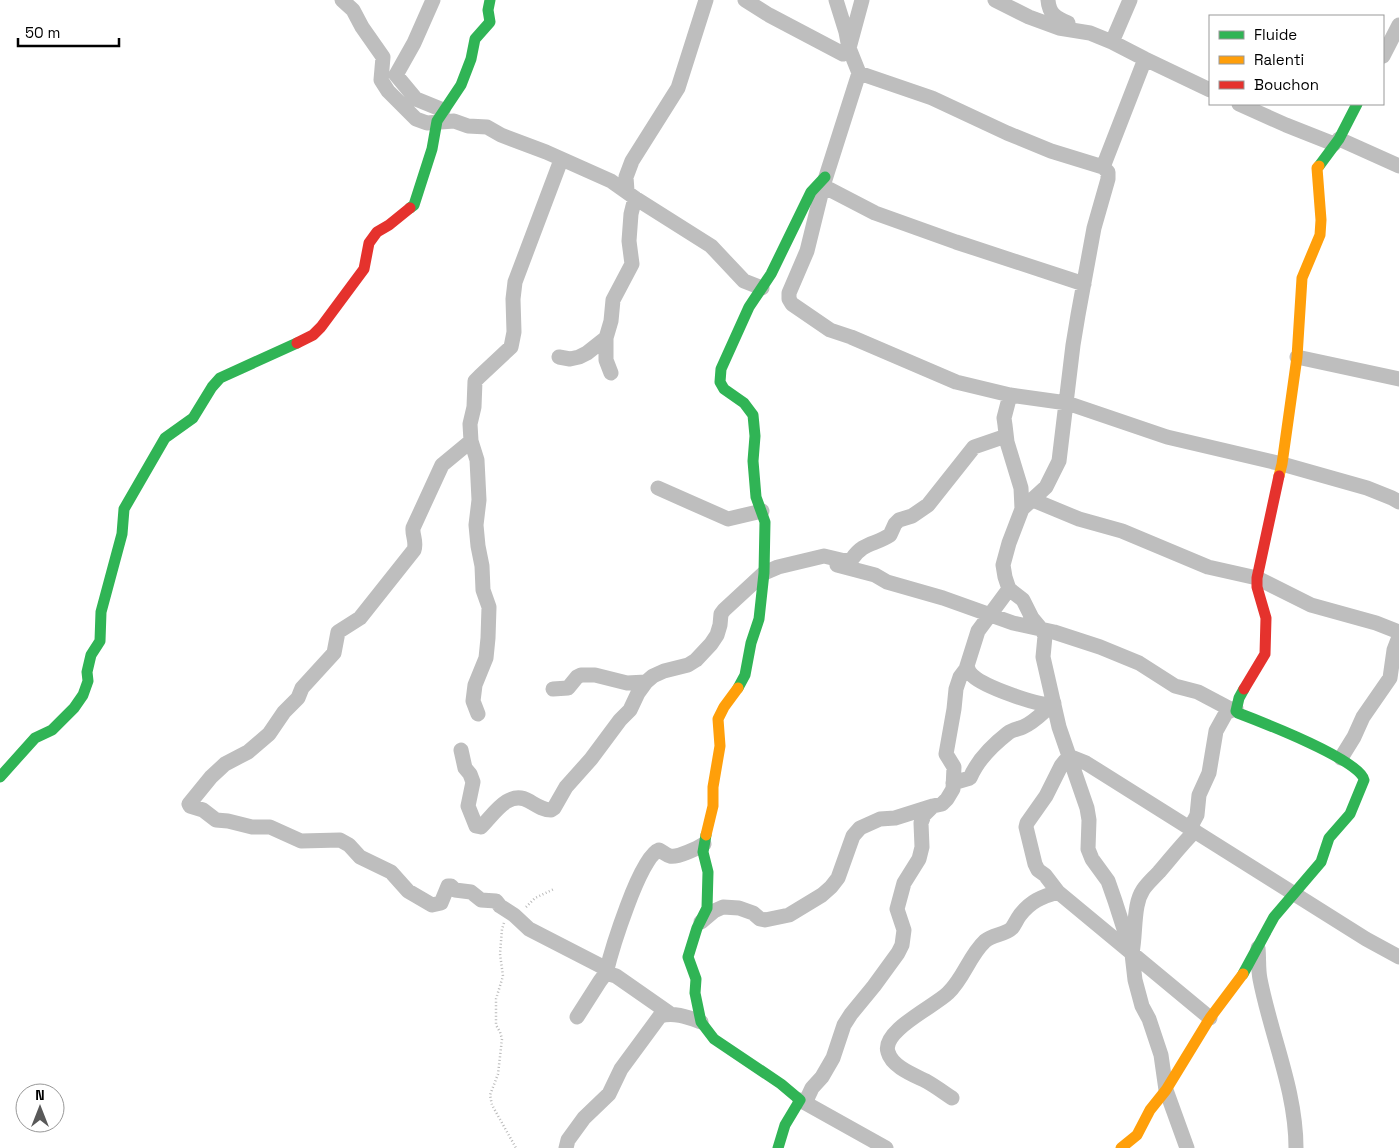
<svg xmlns="http://www.w3.org/2000/svg" width="1399" height="1148" viewBox="0 0 1399 1148" font-family="'Space Grotesk',sans-serif">
<style>
.lines{fill:none;stroke-linecap:round;stroke-linejoin:round}
.path{stroke:#b9b9b9;stroke-width:2.5;stroke-dasharray:1 2.5;stroke-linecap:butt}
.street{stroke:#bebebe;stroke-width:15}
.fast{stroke:#30b455;stroke-width:11}
.slow{stroke:#ff9f0a;stroke-width:11}
.jam{stroke:#e5322d;stroke-width:11}
</style>
<rect width="100%" height="100%" fill="#fff"/>
<g class="lines">
<!-- path -->
<path class="path" d="M 526,907 L 535,898 L 554,889
M 504,923 L 502,929 L 500,954 L 503,976 L 496,999 L 496,1025 L 500,1032 L 502,1039 L 498,1074 L 490,1095 L 492,1105 L 516,1148"/>
<!-- street -->
<path class="street" d="M 342,0 L 353,10 L 362,27 L 383,57 L 381,80 L 388,91 L 416,119 L 427,123 L 454,121 L 468,126 L 487,127 L 501,135 L 546,152 L 611,181 L 635,198 L 711,246 L 744,281 L 762,288
M 433,0 L 414,43 L 396,75 L 416,99 L 443,110
M 745,0 L 769,15 L 843,54 L 847,52 L 849,48 L 862,0
M 836,0 L 846,32 L 849,48 L 859,73 L 823,186 L 807,251 L 789,293 L 789,299 L 792,304 L 830,330 L 851,337 L 956,382 L 1010,395 L 1067,403 L 1167,437 L 1282,464 L 1367,488 L 1392,498 L 1399,502
M 995,0 L 1029,17 L 1059,28 L 1090,33 L 1112,42 L 1145,59 L 1210,90
M 1048,0 C 1049,14 1056,18 1068,23
M 1112,42 L 1130,0
M 1383,56 L 1399,25
M 859,73 L 932,98 L 1007,133 L 1051,151 L 1103,167
M 1239,104 L 1286,125 L 1334,144
M 1339,139 L 1399,166
M 823,186 L 875,213 L 956,242 L 1084,284
M 627,191 L 626,177 L 632,161 L 678,88 L 706,0
M 606,338 L 606,360 L 611,373
M 559,357 L 570,359 L 579,357 L 587,353 L 606,338 L 611,321 L 613,300 L 632,264 L 629,241 L 631,214 L 635,198
M 1297,357 L 1399,379
M 1010,395 L 1004,418 L 1005,425 L 1007,442 L 1021,488 L 1022,509 L 1009,543 L 1003,565 L 1005,577 L 1009,589 L 1023,600 L 1032,618 L 1042,630 L 1045,636 L 1043,657 L 1059,727 L 1087,808 L 1089,820 L 1088,849 L 1092,859 L 1108,881 L 1115,901 L 1132,954 L 1135,980 L 1142,1006 L 1149,1019 L 1161,1055 L 1166,1090 L 1187,1148
M 471,441 L 442,465 L 413,528 C 412,535 417,542 414,550 L 360,618 L 338,632 L 334,653 L 302,688 L 298,698 L 284,712 L 269,734 L 248,752 L 225,764 L 211,777 L 189,804 L 190,806 L 203,810 L 216,820 L 228,821 L 252,827 L 270,827 L 301,841 L 340,840 L 349,845 L 360,857 L 391,872 L 408,891 L 432,905 L 441,903 L 448,886 L 451,886 L 455,890 L 471,892 L 481,900 L 496,901 L 500,906 L 514,915 L 529,929 L 599,965 L 604,968 L 606,973
M 658,488 L 728,519 L 762,511
M 1033,500 L 1079,519 L 1122,531 L 1208,567 L 1257,578 L 1311,605 L 1376,623 L 1399,632
M 1022,509 L 1046,487 L 1059,461 L 1073,345 L 1078,315 L 1094,228 L 1108,179 L 1108,172 L 1103,167 L 1145,59
M 837,565 L 875,575 L 887,582 L 943,598 L 1013,623 L 1054,632 L 1100,647 L 1139,663 L 1175,686 L 1198,692 L 1232,710
M 967,666 C 968,670 969,673 973,676 C 985,687 1034,704 1051,705
M 553,689 L 568,688 L 577,677 L 581,675 L 595,675 L 627,683 L 646,682
M 478,714 L 473,701 L 475,685 L 486,658 L 488,638 L 489,607 L 483,590 L 482,566 L 478,546 L 476,525 L 479,500 L 477,460 L 471,441 L 470,424 L 474,407 L 475,381 L 480,376 L 511,347 L 514,332 L 513,299 L 515,282 L 561,160
M 461,750 L 465,768 L 470,774 L 473,782 L 468,806 L 476,826 L 481,827 C 494,814 509,789 529,801 C 536,805 543,810 551,810 L 554,808 L 566,787 L 591,759 L 620,720 L 630,710 L 638,693 L 646,682 L 653,676 L 664,671 L 688,665 L 696,660 L 711,644 L 717,635 L 720,625 L 721,614 L 724,610 L 764,573 L 778,567 L 824,556 L 845,561 L 852,559 C 863,542 875,545 890,535 L 895,524 L 899,520 L 912,516 L 928,505 L 974,447 L 1006,436
M 1341,758 L 1354,737 L 1363,717 L 1390,678 L 1394,650 L 1399,637
M 953,783 L 970,778 C 977,761 994,744 1008,733 C 1012,730 1018,729 1023,727 C 1035,722 1044,711 1054,703
M 1190,828 L 1197,815 L 1199,795 L 1209,773 L 1216,731 L 1226,713 L 1236,708
M 701,922 L 714,911 L 723,907 L 739,908 L 753,913 L 760,919 L 765,920 L 789,915 L 822,895 L 831,887 L 838,878 L 853,836 L 860,828 L 880,819 L 895,818 L 933,806
M 1258,948 C 1259,958 1258,969 1260,979 C 1271,1036 1296,1090 1296,1148
M 1132,953 C 1135,937 1134,922 1137,906 C 1140,889 1148,884 1159,872 C 1171,858 1182,844 1195,831
M 606,973 C 611,952 640,856 659,850 C 663,852 666,855 670,856 C 677,858 698,848 704,844
M 577,1017 L 600,981 L 606,973 L 616,976 L 669,1013
M 1210,1018 L 1058,892 L 1045,875 L 1038,870 L 1035,864 L 1026,827 L 1027,823 L 1046,796 L 1061,766 L 1065,761 L 1071,757 L 1086,763 L 1366,939 L 1399,957
M 952,1098 C 943,1092 935,1086 926,1081 C 914,1075 892,1067 888,1052 C 881,1031 935,1006 948,993 C 964,978 969,956 985,941 C 993,934 1005,935 1012,928 C 1015,924 1017,919 1020,915 C 1031,901 1041,897 1058,892
M 800,1100 L 886,1148
M 805,1103 L 812,1088 L 822,1077 L 833,1058 L 844,1025 L 851,1014 L 874,986 L 898,953 L 902,945 L 904,930 L 897,909 L 904,883 L 919,859 L 922,847 L 921,823 L 924,815 L 933,806 L 942,804 L 947,799 L 953,789 L 954,767 L 946,754 L 954,709 L 956,689 L 960,677 L 966,669 L 978,631 L 1009,589
M 566,1148 L 568,1140 L 584,1118 L 609,1094 L 621,1069 L 660,1016 C 674,1012 687,1017 701,1022"/>
<!-- fast -->
<path class="fast" d="M 1319,166 L 1339,139 L 1357,104
M 410,208 L 414,205 L 432,149 L 437,121 L 461,85 L 471,59 L 475,39 L 490,22 L 488,10 L 490,0
M 738,688 L 745,675 L 751,643 L 759,619 L 764,573 L 765,522 L 756,497 L 753,461 L 755,436 L 753,415 L 744,403 L 724,389 L 720,382 L 721,369 L 749,307 L 771,274 L 811,192 L 825,177
M 0,777 L 35,738 L 52,730 L 74,708 L 83,695 L 88,681 L 87,672 L 91,655 L 100,641 L 101,612 L 122,534 L 124,509 L 165,438 L 193,418 L 212,387 L 220,378 L 297,343
M 706,835 L 703,852 L 708,872 L 707,908 L 697,928 L 688,957 L 696,979 L 695,993 L 701,1022 L 714,1039 L 781,1084 L 800,1100 L 785,1125 L 778,1148
M 1243,974 L 1274,917 L 1321,862 L 1329,838 L 1350,814 L 1364,780 C 1361,760 1259,721 1238,713 L 1236,711 L 1239,698 L 1244,689"/>
<!-- slow -->
<path class="slow" d="M 1279,476 L 1282,464 L 1297,357 L 1302,278 L 1320,235 L 1321,220 L 1317,168 L 1319,166
M 706,835 L 713,806 L 713,787 L 720,746 L 718,719 L 724,707 L 738,688
M 1121,1148 L 1137,1135 L 1150,1110 L 1166,1090 L 1210,1018 L 1243,974"/>
<!-- jam -->
<path class="jam" d="M 297,343 L 313,335 L 321,327 L 364,269 L 369,243 L 377,232 L 389,225 L 410,208
M 1244,689 L 1265,654 L 1266,618 L 1257,587 L 1257,578 L 1279,476"/>
</g>
<!-- legend -->
<rect x="1209" y="15" width="175" height="90" fill="#ffffff" stroke="#999999"/>
<rect x="1219" y="31" width="25" height="8" fill="#30b455" stroke="#999999"/>
<text x="1254" y="40" font-size="15" fill="#000000">Fluide</text>
<rect x="1219" y="56" width="25" height="8" fill="#ff9f0a" stroke="#999999"/>
<text x="1254" y="65" font-size="15" fill="#000000">Ralenti</text>
<rect x="1219" y="81" width="25" height="8" fill="#e5322d" stroke="#999999"/>
<text x="1254" y="90" font-size="15" fill="#000000">Bouchon</text>
<!-- north arrow -->
<g transform="translate(40 1108)"><circle r="24" fill="#ffffff" stroke="#999999"/>
<path d="M0-4L9 19L0 12L-9 19Z" fill="#595959"/>
<text y="-8" font-size="14" font-weight="bold" text-anchor="middle" fill="#000000">N</text>
</g>
<!-- scale -->
<path d="M18 38v8h101v-8" fill="none" stroke="#000000" stroke-width="2.5"/>
<text x="25" y="38" font-size="15" fill="#000000" stroke="#ffffff" stroke-width="4" paint-order="stroke">50 m</text>
</svg>
